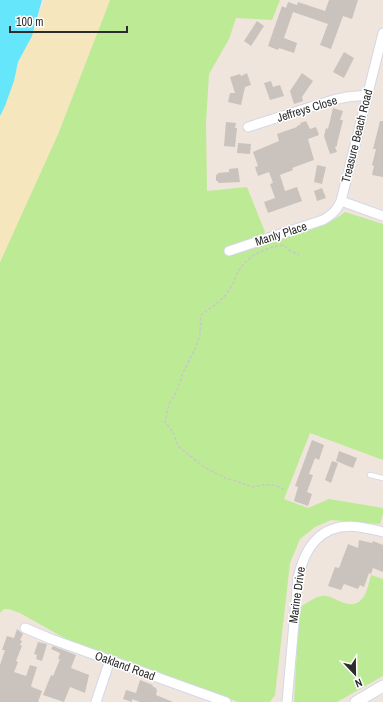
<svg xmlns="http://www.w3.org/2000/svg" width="383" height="702" viewBox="0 0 383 702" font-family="'Archivo Narrow',sans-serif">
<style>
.green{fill:#bdea94}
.sand{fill:#f6e6bd}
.water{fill:#66e6fa}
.building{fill:#cac2bc}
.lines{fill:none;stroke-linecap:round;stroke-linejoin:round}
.service-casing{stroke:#d2d8e6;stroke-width:6}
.minor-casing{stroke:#d2d8e6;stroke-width:11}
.tertiary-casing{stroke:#d2d8e6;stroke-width:13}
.path{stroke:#c8c8c8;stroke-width:1.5;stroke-dasharray:3 2;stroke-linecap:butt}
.service{stroke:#fff;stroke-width:4.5}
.minor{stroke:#fff;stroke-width:9}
.tertiary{stroke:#fff;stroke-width:11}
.labels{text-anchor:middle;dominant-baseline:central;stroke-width:3;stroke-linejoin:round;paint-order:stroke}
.street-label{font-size:12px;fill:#2c2c2c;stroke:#fff}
</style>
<rect width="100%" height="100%" fill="#efe5dd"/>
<!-- green -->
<path class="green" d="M 110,0 L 280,0 L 272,20 L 236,18 L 229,39 L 209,74 L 206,122 L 207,191 L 247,187 L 265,232 L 251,248 C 279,239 323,230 345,212 L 383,224 L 383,460 L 310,433 L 284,499 L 308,508 L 329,499 L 383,508 L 383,514 L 380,524 L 331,520 L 315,527 L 300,539 L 290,563 L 275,695 L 270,702 L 238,702 L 66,639 L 20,613 L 9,609 L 4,609 L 0,613 L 0,262 L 58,134 Z
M 371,575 L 383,579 L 383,676 L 337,702 L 294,702 L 299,611 C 301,606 304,604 310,601 C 315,598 321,595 327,596 C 339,599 351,611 362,599 C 367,594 369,582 371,575 Z"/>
<!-- sand -->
<path class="sand" d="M 45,0 L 110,0 L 58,134 L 0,262 L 0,110 Z"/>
<!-- water -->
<path class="water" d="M 0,0 L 42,0 L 32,36 L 18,62 L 14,81 L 5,106 L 0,116 Z"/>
<!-- building -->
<path class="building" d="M 329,0 L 358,0 L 352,19 L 343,16 L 331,49 L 320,45 L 328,24 L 293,12 L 284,38 L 297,43 L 294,53 L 279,48 L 278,50 L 268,46 L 282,6 L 286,8 L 288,2 L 297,5 L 298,2 L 325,11 Z
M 257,21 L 264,26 L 251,46 L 244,41 Z
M 344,52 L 354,58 L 344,78 L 333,72 Z
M 247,73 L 251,85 L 245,87 L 241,105 L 228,102 L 230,93 L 235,93 L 230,77 L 240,74 L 241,76 Z
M 302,73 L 313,81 L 302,97 L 303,101 L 294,104 L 290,91 Z
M 271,81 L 273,87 L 280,85 L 284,96 L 270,100 L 264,83 Z
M 333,108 L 343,111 L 340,120 L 343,120 L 337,144 L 337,146 L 335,147 L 337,152 L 330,154 L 324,136 L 326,128 L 328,129 Z
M 306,121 L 310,129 L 316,127 L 319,135 L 308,139 L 314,160 L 292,168 L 293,170 L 280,175 L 285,191 L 297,187 L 302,201 L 268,213 L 264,202 L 275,198 L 270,184 L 273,183 L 269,172 L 258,176 L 255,167 L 258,166 L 253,152 L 279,141 L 277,134 L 297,127 L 297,126 L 301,124 L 300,123 Z
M 380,121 L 383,121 L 383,177 L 372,175 L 374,166 L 372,165 L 376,149 L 373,149 Z
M 226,122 L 236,123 L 235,128 L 237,128 L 235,147 L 224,146 Z
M 238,143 L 251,144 L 250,154 L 237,153 Z
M 317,165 L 326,167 L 322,184 L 314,182 Z
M 238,168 L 240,182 L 218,183 L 218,181 L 216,181 L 216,175 L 218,174 L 218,173 L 229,172 L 229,169 Z
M 322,188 L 326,198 L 317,201 L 314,191 Z
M 312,440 L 324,445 L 319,460 L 315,458 L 309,474 L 313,475 L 307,492 L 312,494 L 308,506 L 294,501 L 298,487 L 295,486 Z
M 339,451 L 357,458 L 353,468 L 336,461 Z
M 332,461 L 338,463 L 331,483 L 325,480 Z
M 359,540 L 372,543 L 373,541 L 383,545 L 383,572 L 373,568 L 371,574 L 369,573 L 364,587 L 360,585 L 358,589 L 344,584 L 341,590 L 328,586 L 335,567 L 339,568 L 348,544 L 358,548 Z
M 17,629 L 23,634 L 20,640 L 22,641 L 20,645 L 22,646 L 16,661 L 18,662 L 14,672 L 26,676 L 30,665 L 37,667 L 31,686 L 32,687 L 42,691 L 38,702 L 0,702 L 0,665 L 5,650 L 2,650 L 7,636 L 14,638 Z
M 38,642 L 47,644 L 42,661 L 36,659 L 37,655 L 34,654 Z
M 53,646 L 76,655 L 71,668 L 89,675 L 85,693 L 70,687 L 64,702 L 43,695 L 51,675 L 53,676 L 60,659 L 58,659 L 60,653 L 51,649 Z
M 140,680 L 153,685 L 152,686 L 156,688 L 157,691 L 156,695 L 173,702 L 140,702 L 132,699 L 132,702 L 123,699 L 126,690 L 136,693 Z"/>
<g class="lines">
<defs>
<path id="service" d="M 370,475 L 383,478"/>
<path id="minor" d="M 248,127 L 333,100 L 347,97 L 368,95
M 341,201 L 383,216
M 229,251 L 323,220 C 333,214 336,211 341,201 L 383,33
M 25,628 L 51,639 L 226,702
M 96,702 L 110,660
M 287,702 L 298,578 C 305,546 322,522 359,527 C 367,528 375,530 383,532"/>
<path id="tertiary" d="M 356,702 L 383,686"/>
</defs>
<!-- service casing -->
<use href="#service" class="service-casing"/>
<!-- minor casing -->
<use href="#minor" class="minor-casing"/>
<!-- tertiary casing -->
<use href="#tertiary" class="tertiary-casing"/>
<!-- path -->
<path class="path" d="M 284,489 L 274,485 L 263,485 L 253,487 L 233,480 L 227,479 L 204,467 L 178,446 L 173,432 L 165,422 L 169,404 L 177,391 L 183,373 L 196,347 L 200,334 L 201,315 C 210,308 220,302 227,293 C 232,287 234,280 237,274 C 246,256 264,248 283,245 L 289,250 L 299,255"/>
<!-- service -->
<use href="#service" class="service"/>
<!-- minor -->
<use href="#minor" class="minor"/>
<!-- tertiary -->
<use href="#tertiary" class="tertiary"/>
</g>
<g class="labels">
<!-- street labels -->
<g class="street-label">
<text transform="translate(307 109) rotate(-17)">Jeffreys Close</text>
<text transform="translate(357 136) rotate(-76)">Treasure Beach Road</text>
<text transform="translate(281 234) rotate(-18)">Manly Place</text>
<text transform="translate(297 595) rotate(-82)">Marine Drive</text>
<text transform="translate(125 666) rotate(20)">Oakland Road</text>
</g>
</g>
<!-- north arrow -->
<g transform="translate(355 674) rotate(158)" stroke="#ffffff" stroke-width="3" paint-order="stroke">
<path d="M0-3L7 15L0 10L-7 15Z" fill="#2c2c2c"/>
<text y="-6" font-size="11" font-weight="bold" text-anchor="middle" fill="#2c2c2c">N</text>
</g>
<!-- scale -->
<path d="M10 26v6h117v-6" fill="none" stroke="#2c2c2c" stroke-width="2"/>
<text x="16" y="26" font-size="12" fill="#2c2c2c" stroke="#ffffff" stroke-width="3" paint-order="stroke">100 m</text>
</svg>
